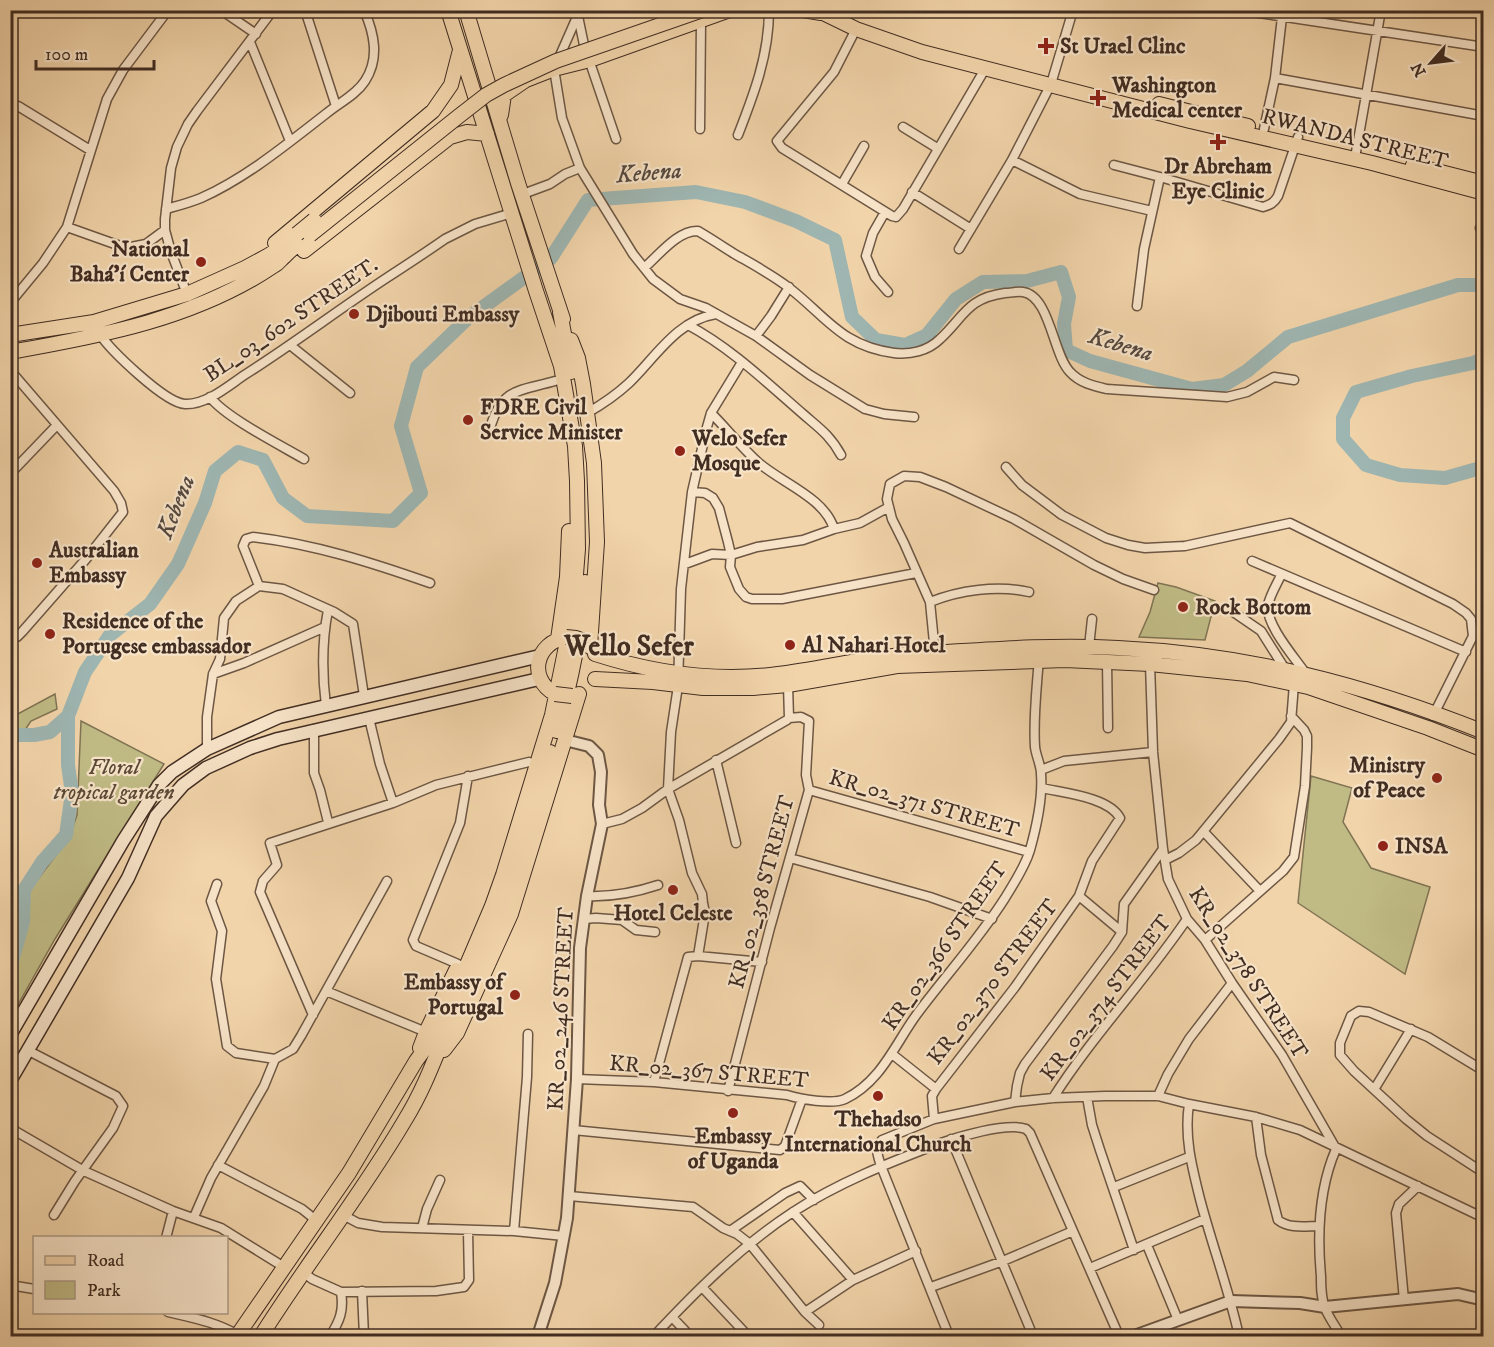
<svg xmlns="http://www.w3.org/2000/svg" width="1494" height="1347" viewBox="0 0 1494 1347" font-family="'IM FELL DW Pica',serif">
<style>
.green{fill:#c0bb85;stroke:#807454;stroke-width:1.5}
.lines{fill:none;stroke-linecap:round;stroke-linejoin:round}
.river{stroke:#9eb6b2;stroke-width:14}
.minor-casing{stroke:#6d5744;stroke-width:11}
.tertiary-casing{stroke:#6d5744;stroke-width:14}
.secondary-casing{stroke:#412d22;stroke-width:15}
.primary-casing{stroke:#412d22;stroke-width:16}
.minor{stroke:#f7e3c8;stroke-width:8}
.tertiary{stroke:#f7e3c8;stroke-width:10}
.secondary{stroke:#f7e3c8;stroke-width:12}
.primary{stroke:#f2d4aa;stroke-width:14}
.primary-bridge-casing{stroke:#412d22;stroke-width:16;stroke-linecap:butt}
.primary-bridge{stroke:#f2d4aa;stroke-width:14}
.poi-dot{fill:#8f2418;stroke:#f7e3c8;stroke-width:2}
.labels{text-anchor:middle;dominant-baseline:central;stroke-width:4.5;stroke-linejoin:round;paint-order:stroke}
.poi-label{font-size:22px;font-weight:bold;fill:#412d22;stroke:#f7e3c8;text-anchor:start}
.street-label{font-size:22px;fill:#412d22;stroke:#f7e3c8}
.park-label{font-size:22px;font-style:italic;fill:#5a4936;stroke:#f7e3c8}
.water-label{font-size:24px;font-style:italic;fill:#54483f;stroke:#f7e3c8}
.district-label{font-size:28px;font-weight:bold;fill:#412d22;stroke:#f7e3c8}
</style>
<rect width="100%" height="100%" fill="#f2d4aa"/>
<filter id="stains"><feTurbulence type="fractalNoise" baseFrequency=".00333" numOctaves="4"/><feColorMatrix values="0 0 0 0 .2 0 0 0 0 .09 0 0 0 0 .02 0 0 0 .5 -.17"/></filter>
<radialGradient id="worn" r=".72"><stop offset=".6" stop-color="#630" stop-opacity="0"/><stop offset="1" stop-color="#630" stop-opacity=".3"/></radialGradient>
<!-- green -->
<path class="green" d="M 1158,583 L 1176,587 L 1215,601 L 1205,640 L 1139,637 L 1150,612 Z
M 55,694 L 57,709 L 31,721 L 25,730 L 11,731 L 11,714 L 16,715 Z
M 81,721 L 164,764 L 55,939 L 11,1017 L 11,976 L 15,970 L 29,891 L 69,838 L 77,815 Z
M 1311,776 L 1352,788 L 1343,822 L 1371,868 L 1430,887 L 1405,974 L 1298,903 Z"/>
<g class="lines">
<!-- river -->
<path class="river" d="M 1484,358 L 1473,363 L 1412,376 L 1356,392 L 1343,418 L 1343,439 L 1366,465 L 1400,475 L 1445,478 L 1484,467
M 10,735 L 34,735 L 50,732 L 68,716 L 85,672 L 110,635 L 150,604 L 178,564 L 205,503 L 215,471 L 238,452 L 263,460 L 283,498 L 307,516 L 393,521 L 421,493 L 401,426 L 417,367 L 468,318 L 551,258 L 588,200 L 696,192 L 745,202 L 796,221 L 835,240 L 852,317 L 876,340 L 905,345 L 927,335 L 956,299 L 983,282 L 1027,281 L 1061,272 L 1069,297 L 1064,324 L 1066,350 L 1090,361 L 1192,389 L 1224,385 L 1247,371 L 1288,337 L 1458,285 L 1484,285
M 10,969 L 23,922 L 24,890 L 42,862 L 66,835 L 72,793 L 68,765 L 68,716"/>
<defs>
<path id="minor" d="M 221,10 L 256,34
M 305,10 L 336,106
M 580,10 L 554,69 L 562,118 L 580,168 L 633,254 L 653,279 L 680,299 L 706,308 L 756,336 L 810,375 L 865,409 L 884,414 L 914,417
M 1239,10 L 1484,47
M 578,16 L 584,45 L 616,139
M 856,29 L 834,72 L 777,141 L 782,148 L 892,216 L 896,217 L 903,209 L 985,69
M 250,42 L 290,141
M 1275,78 L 1484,116
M 10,108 L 18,106 L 90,150
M 1482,116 L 1484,98
M 903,127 L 937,148
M 700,129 L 701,21
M 1264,129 L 1275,78 L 1282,17
M 738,135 C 754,94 769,55 769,10
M 1356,152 L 1381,10
M 1012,160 L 1080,194 L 1152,211
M 1114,165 L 1160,177
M 842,184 L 864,146
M 912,192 L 971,229
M 523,194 L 550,184 L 565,174 L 580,168
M 166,209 C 177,206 189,203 201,198 C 246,178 287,144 327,113 C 339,103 356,95 365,81 C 380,58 374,33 364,10
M 885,212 L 873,233 L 866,256 L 875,277 L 888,292
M 67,227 L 126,248 L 146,244 L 165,230
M 1480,228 L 1484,229
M 959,249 L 1012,160 L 1051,84 L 1073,10
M 644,268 C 659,255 678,230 698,231 C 710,238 722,246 733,253 C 752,264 771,274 788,287 C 826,316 841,346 894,353 C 910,355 928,351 940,339 C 964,317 967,298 1005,293 C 1011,293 1018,291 1023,292 C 1050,296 1053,355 1070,372 C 1080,383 1094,386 1107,389 L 1227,397 L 1247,392 L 1274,377 L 1294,380
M 187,294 L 171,252 L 165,230 L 165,219 L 171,168 L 177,147 L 188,124 L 197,111 L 273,10
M 10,303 L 43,263 L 67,227 L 107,99 L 123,70 L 168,10
M 1137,306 L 1144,249 L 1160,177 L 1263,207 C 1270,205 1274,203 1278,196 L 1298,137
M 688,325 C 731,348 766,382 803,414 C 819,428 830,435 841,455
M 99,333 C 110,350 165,403 185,404 C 207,405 229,385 246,374 C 293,344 338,310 385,279 C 405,266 425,253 445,239 L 475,224 L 512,213
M 756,336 L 771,316 L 789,287
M 290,345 L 350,393
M 10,370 L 114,491 L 121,503 L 123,512 L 86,559 L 22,632 L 17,637 L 10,639
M 210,397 C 225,417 280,445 304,459
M 587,413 C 603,404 616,395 629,383 C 655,358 677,320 716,314
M 711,413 C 727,429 742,448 759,463 C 782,483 825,498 834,529
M 491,425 C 503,387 521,391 555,381
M 1006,467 L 1022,485 L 1062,515 L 1106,538 L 1128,545 L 1145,548 L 1185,546 L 1290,523 L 1453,604 L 1466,613 L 1471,619 L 1473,636 L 1433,716
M 10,474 L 57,425
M 692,492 L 705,493 L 713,498 L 719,508 L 728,542 L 731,555 L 730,567 L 739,589 L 746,597 L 752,599 L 782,599 L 916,573
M 1252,561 L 1466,652
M 685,564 L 712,554 L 731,555 L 757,547 L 803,540 L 834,529 L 860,523 L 889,507
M 1281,575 C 1277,584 1270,595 1268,605 C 1265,624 1295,658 1306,674
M 259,586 L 243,546 L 246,539 L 253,537 C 314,544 373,563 430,583
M 930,602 C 960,590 997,585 1029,592
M 1226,607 L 1261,631 L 1285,669
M 1089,647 L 1092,619
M 935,653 L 930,602 L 904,543 L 892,519 L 887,499 L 890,484 L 904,476 L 920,477 L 946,487 L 1014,519 L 1094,565 L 1123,579 L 1154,590
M 1107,662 L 1108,728
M 1150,664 L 1153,752 L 1163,849 L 1168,879 L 1187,919 L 1205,940 L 1232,983 L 1282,1055 L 1335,1147
M 213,674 L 244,663 L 325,627
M 326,706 C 322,674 322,641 328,610
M 369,718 L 380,764 L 393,803
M 314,729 L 314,773 L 320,790 L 328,822
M 207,749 L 207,717 L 213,674 L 220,659 L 224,618 L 236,601 L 259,586 L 283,589 L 334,612 L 353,624 L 364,696
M 716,760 L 736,843
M 1041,770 L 1064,761 L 1153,752
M 1042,788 C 1063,793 1109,797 1120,818 L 1092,861 L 1079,896 L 1015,987 L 936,1089 L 932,1096 L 934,1119 L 1015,1102 L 1053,1098 L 1105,1096 L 1158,1096 L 1189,1104
M 809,790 L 1029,852
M 602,824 L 622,819 L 642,808 L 668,789 L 787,720 L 789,718 L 788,685
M 1204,832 L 1259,890
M 790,858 L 930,897 L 992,919
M 1165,860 L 1179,853 L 1196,840 L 1279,739 L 1291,722 L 1294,684
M 217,884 L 211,901 L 222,931 L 216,979 L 227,1046 L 236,1053 L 275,1059
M 587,896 C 612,897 634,893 658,885
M 1079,896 L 1122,932
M 584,919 L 596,918 L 622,920 L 636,930 L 655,932
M 1205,940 L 1283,871 L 1294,857 L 1305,786 L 1307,748 L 1307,736 L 1304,730 L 1291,716
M 698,956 L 705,913 L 703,903 L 702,894 L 692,873 L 679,820 L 668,789 L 671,732 L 678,686 L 681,589 L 692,492 L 707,427 L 711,413 L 742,362
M 458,964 L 416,946 L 413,940 L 460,823 L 468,776
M 326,991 L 426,1032
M 313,1015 L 260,892 L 263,881 L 277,865 L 270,843 L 393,803 L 436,785 L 529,762
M 27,1050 L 116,1096 L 123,1106 L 113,1128 L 75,1181 L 54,1215
M 892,1054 L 936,1089
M 1484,1071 L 1428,1037 L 1369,1012 L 1359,1011 L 1351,1016 L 1340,1043 L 1340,1055 L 1354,1071 L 1406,1119 L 1427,1136 L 1484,1173
M 577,1079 L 654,1082 L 787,1095 C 800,1099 832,1105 845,1099 C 881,1082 895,1044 917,1014 C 946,975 979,939 1005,898 C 1014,883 1025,867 1030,850 C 1037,825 1043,799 1041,774 C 1041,765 1036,756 1035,747 C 1033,717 1037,687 1039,657
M 654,1082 L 688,957 L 698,956 L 762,962
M 1375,1088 L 1411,1029
M 728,1091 L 770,928 L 809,790 L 806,775 L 809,721 L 801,717 L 789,718
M 1158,1096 L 1168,1074 L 1189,1039 L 1232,983
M 1087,1097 L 1092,1125 L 1100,1150 L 1134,1250
M 1053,1098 C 1093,1035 1145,981 1187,919
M 1015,1102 L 1017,1086 L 1020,1073 L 1025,1064 L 1113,946 L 1122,932 L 1124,904 L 1163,849
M 1256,1117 L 1261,1155 L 1278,1220 C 1289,1229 1306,1226 1319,1226
M 934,1119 L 882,1140 C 874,1148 878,1156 881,1166 L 949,1336
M 10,1128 L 84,1171 L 173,1211 L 221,1228 L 284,1267
M 573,1130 L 780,1150 L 785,1146 L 802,1099
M 951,1139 L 1033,1336
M 1336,1149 C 1319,1188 1317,1233 1321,1276 C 1321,1287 1321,1298 1325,1308 C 1329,1318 1336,1327 1341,1336
M 218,1165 L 302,1209 L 317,1221
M 1114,1187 L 1189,1157
M 569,1196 L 693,1207 L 723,1228 L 737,1234 L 750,1244 L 805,1312 L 819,1325
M 793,1212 L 853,1280
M 343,1215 L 358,1223 L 382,1227 L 514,1231 L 564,1236
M 194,1217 L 211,1178 L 264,1086 L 275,1059 L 293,1049 L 301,1036 L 387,881
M 422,1228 L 427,1209 L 440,1180
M 514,1231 L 527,1077 L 528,1034
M 730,1231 L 785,1193 L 800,1186 L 814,1200
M 166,1238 L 173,1211
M 1147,1245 L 1178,1320
M 1090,1268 L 1205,1219
M 303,1272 L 312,1279 L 341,1292 L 436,1291 L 464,1287 L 469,1280 L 468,1231
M 10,1285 L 34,1289
M 702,1287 L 748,1336
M 931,1287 L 1003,1261 L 1073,1231
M 362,1291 L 364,1336
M 1404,1300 L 1396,1213 L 1399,1204 L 1418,1186
M 168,1312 C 193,1318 216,1322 238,1335
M 805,1312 L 853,1280 L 916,1251
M 672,1317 L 690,1336
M 330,1336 C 340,1321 344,1310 341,1292
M 654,1336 C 696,1291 741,1246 793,1212 C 838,1183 888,1163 938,1144 C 957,1137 1007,1122 1026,1129 L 1030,1133 L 1119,1336
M 1239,1336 C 1229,1290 1212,1245 1200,1199 C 1192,1167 1184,1137 1189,1104 L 1256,1117 L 1300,1130 L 1484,1218"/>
<path id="tertiary" d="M 538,1336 L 555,1283 L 567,1218 L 577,1079 L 580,948 L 587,896 L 602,824 L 599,805 L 601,772 L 598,755 L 589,746 L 565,740
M 1134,1336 L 1231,1301 L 1300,1303 L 1325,1307 L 1458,1294 L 1484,1300"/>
<path id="secondary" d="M 10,1035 L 123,841 L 159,785 L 172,772 L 207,749 L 279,717 L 540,656
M 10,1081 L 128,878 L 156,816 L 183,785 L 206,768 L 250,748 L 278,739 L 539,679"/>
<path id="primary" d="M 466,10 L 518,183 L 563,319
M 803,10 L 821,13
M 817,10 L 856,29 L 922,52 L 1190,121 L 1372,163 L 1484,193
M 1159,104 L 1248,126
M 501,115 L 504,95 L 526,80 L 554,69 L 590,60 L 730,10
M 1413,165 L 1484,183
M 275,243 L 433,111 L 451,85 L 460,50
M 304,251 L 450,137 L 467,132 L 487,134
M 560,312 L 571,372
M 10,335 L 94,322 L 187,294 L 245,268 L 269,255 L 289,241
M 571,340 L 578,358 L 583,384 L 594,463 L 597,542 L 590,647
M 10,352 C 102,336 197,318 275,265 C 279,263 281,259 285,256 C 292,248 301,242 310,235
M 558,639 L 567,577 L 569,531
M 595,654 C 654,673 717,682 778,674 C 824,668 868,657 913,654 C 981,650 1050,644 1118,648 C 1247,654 1363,684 1484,732
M 595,679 L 653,682 L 703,688 L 753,688 L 788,685 L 897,666 L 1065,660 L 1150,664 L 1247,674 L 1308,687 L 1428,728 L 1484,750
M 555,694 C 527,678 536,643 566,637
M 557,731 C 571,682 581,633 585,582
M 420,1048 L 426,1032 L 456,970
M 444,1050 L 457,1033 L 511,914 L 579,694
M 237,1336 L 349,1173 L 416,1061 L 440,1028 L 492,906 L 503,875 L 552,715 L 573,612 L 578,549 L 577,481 L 575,446 L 561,366 L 536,291 L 448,10
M 261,1336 C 307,1263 361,1195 405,1120 C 423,1091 434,1061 447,1029 C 460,999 477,970 490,939 C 515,878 531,815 550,752"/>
</defs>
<!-- minor casing -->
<use href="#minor" class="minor-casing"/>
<!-- tertiary casing -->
<use href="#tertiary" class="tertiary-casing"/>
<!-- secondary casing -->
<use href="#secondary" class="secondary-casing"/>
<!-- primary casing -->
<use href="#primary" class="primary-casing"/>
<!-- minor -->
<use href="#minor" class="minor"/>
<!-- tertiary -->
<use href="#tertiary" class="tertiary"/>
<!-- secondary -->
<use href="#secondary" class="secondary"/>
<!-- primary -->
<use href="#primary" class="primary"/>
<defs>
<path id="primary-bridge" d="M 297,234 L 314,220
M 310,235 L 459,116 L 486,95 L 504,85 L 556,61 L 703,10
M 566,637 L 576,638 L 584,641
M 555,694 L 572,696"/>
</defs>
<!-- primary-bridge casing -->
<use href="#primary-bridge" class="primary-bridge-casing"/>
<!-- primary-bridge -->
<use href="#primary-bridge" class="primary-bridge"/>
</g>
<!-- markers -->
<g class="poi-dot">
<path d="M1043 37h6v6h6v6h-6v6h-6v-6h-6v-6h6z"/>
<path d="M1095 89h6v6h6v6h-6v6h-6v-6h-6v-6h6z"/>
<path d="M1215 133h6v6h6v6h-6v6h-6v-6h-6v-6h6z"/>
<circle cx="201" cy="262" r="6"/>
<circle cx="354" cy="314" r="6"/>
<circle cx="468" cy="420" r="6"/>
<circle cx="680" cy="451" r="6"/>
<circle cx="37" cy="563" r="6"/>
<circle cx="1183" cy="607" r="6"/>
<circle cx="50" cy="634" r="6"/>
<circle cx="790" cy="645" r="6"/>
<circle cx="1437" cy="778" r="6"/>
<circle cx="1383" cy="846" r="6"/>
<circle cx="673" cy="890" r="6"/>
<circle cx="515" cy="995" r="6"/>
<circle cx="878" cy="1096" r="6"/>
<circle cx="733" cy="1113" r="6"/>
</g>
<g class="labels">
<!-- poi labels -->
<g class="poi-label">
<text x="1060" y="46">St Urael Clinc</text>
<text x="1112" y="85">Washington<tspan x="1112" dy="25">Medical center</tspan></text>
<text x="1218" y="166" text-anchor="middle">Dr Abreham<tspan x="1218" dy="25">Eye Clinic</tspan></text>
<text x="189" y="249" text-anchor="end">National<tspan x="189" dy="25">Bahá’í Center</tspan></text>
<text x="366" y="314">Djibouti Embassy</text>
<text x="480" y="407">FDRE Civil<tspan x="480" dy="25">Service Minister</tspan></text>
<text x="692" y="438">Welo Sefer<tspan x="692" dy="25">Mosque</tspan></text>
<text x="49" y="550">Australian<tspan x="49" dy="25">Embassy</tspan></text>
<text x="1195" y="607">Rock Bottom</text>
<text x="62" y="621">Residence of the<tspan x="62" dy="25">Portugese embassador</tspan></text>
<text x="802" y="645">Al Nahari Hotel</text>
<text x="1425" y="765" text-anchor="end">Ministry<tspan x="1425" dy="25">of Peace</tspan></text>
<text x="1395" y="846">INSA</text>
<text x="673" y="913" text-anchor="middle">Hotel Celeste</text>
<text x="503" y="982" text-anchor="end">Embassy of<tspan x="503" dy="25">Portugal</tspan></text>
<text x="878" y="1119" text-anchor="middle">Thehadso<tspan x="878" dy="25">International Church</tspan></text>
<text x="733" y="1136" text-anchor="middle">Embassy<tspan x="733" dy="25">of Uganda</tspan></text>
</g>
<!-- street labels -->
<g class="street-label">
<text transform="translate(1355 139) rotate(14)">RWANDA STREET</text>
<text transform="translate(291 320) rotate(-34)">BL_03_602 STREET.</text>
<text transform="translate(924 804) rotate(16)">KR_02_371 STREET</text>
<text transform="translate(762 892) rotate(-75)">KR_02_358 STREET</text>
<text transform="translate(945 946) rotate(-55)">KR_02_366 STREET</text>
<text transform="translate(1248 973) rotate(57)">KR_02_378 STREET</text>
<text transform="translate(993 982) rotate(-53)">KR_02_370 STREET</text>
<text transform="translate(1106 998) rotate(-53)">KR_02_374 STREET</text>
<text transform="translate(561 1009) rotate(-87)">KR_02_246 STREET</text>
<text transform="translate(709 1072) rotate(5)">KR_02_367 STREET</text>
</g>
<!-- park labels -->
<g class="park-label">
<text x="114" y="767">Floral<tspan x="114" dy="25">tropical garden</tspan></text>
</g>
<!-- water labels -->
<g class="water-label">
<text transform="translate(649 173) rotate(-4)">Kebena</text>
<text transform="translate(1121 345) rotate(17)">Kebena</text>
<text transform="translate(176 507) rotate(-68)">Kebena</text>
</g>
<!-- district labels -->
<g class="district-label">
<text x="629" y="646">Wello Sefer</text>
</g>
</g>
<!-- margin -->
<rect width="1494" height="1347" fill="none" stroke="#f2d4aa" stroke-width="36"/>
<rect x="12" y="12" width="1470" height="1323" fill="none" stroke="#412d22" stroke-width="3"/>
<rect x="18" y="18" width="1458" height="1311" fill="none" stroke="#412d22" stroke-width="1.5"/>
<!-- legend -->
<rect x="33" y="1236" width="195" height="78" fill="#f7e3c8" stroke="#ae9a86" stroke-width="1.5"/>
<rect x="45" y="1256" width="30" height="9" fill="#f2d4aa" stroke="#ae9a86" stroke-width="1.5"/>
<text x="87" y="1266" font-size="18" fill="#412d22">Road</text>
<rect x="45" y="1281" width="30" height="18" fill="#c0bb85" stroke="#ae9a86" stroke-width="1.5"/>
<text x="87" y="1296" font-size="18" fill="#412d22">Park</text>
<!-- north arrow -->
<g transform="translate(1431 63) rotate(242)" stroke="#f7e3c8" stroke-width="4.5" paint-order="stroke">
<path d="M0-4.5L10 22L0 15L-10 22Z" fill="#412d22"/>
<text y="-9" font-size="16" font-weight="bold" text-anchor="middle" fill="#412d22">N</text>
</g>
<!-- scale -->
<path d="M36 60v9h118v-9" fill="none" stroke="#412d22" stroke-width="3"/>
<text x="45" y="60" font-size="18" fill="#412d22" stroke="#f7e3c8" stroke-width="4.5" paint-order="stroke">100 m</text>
<rect width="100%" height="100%" filter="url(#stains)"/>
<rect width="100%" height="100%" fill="url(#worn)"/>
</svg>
